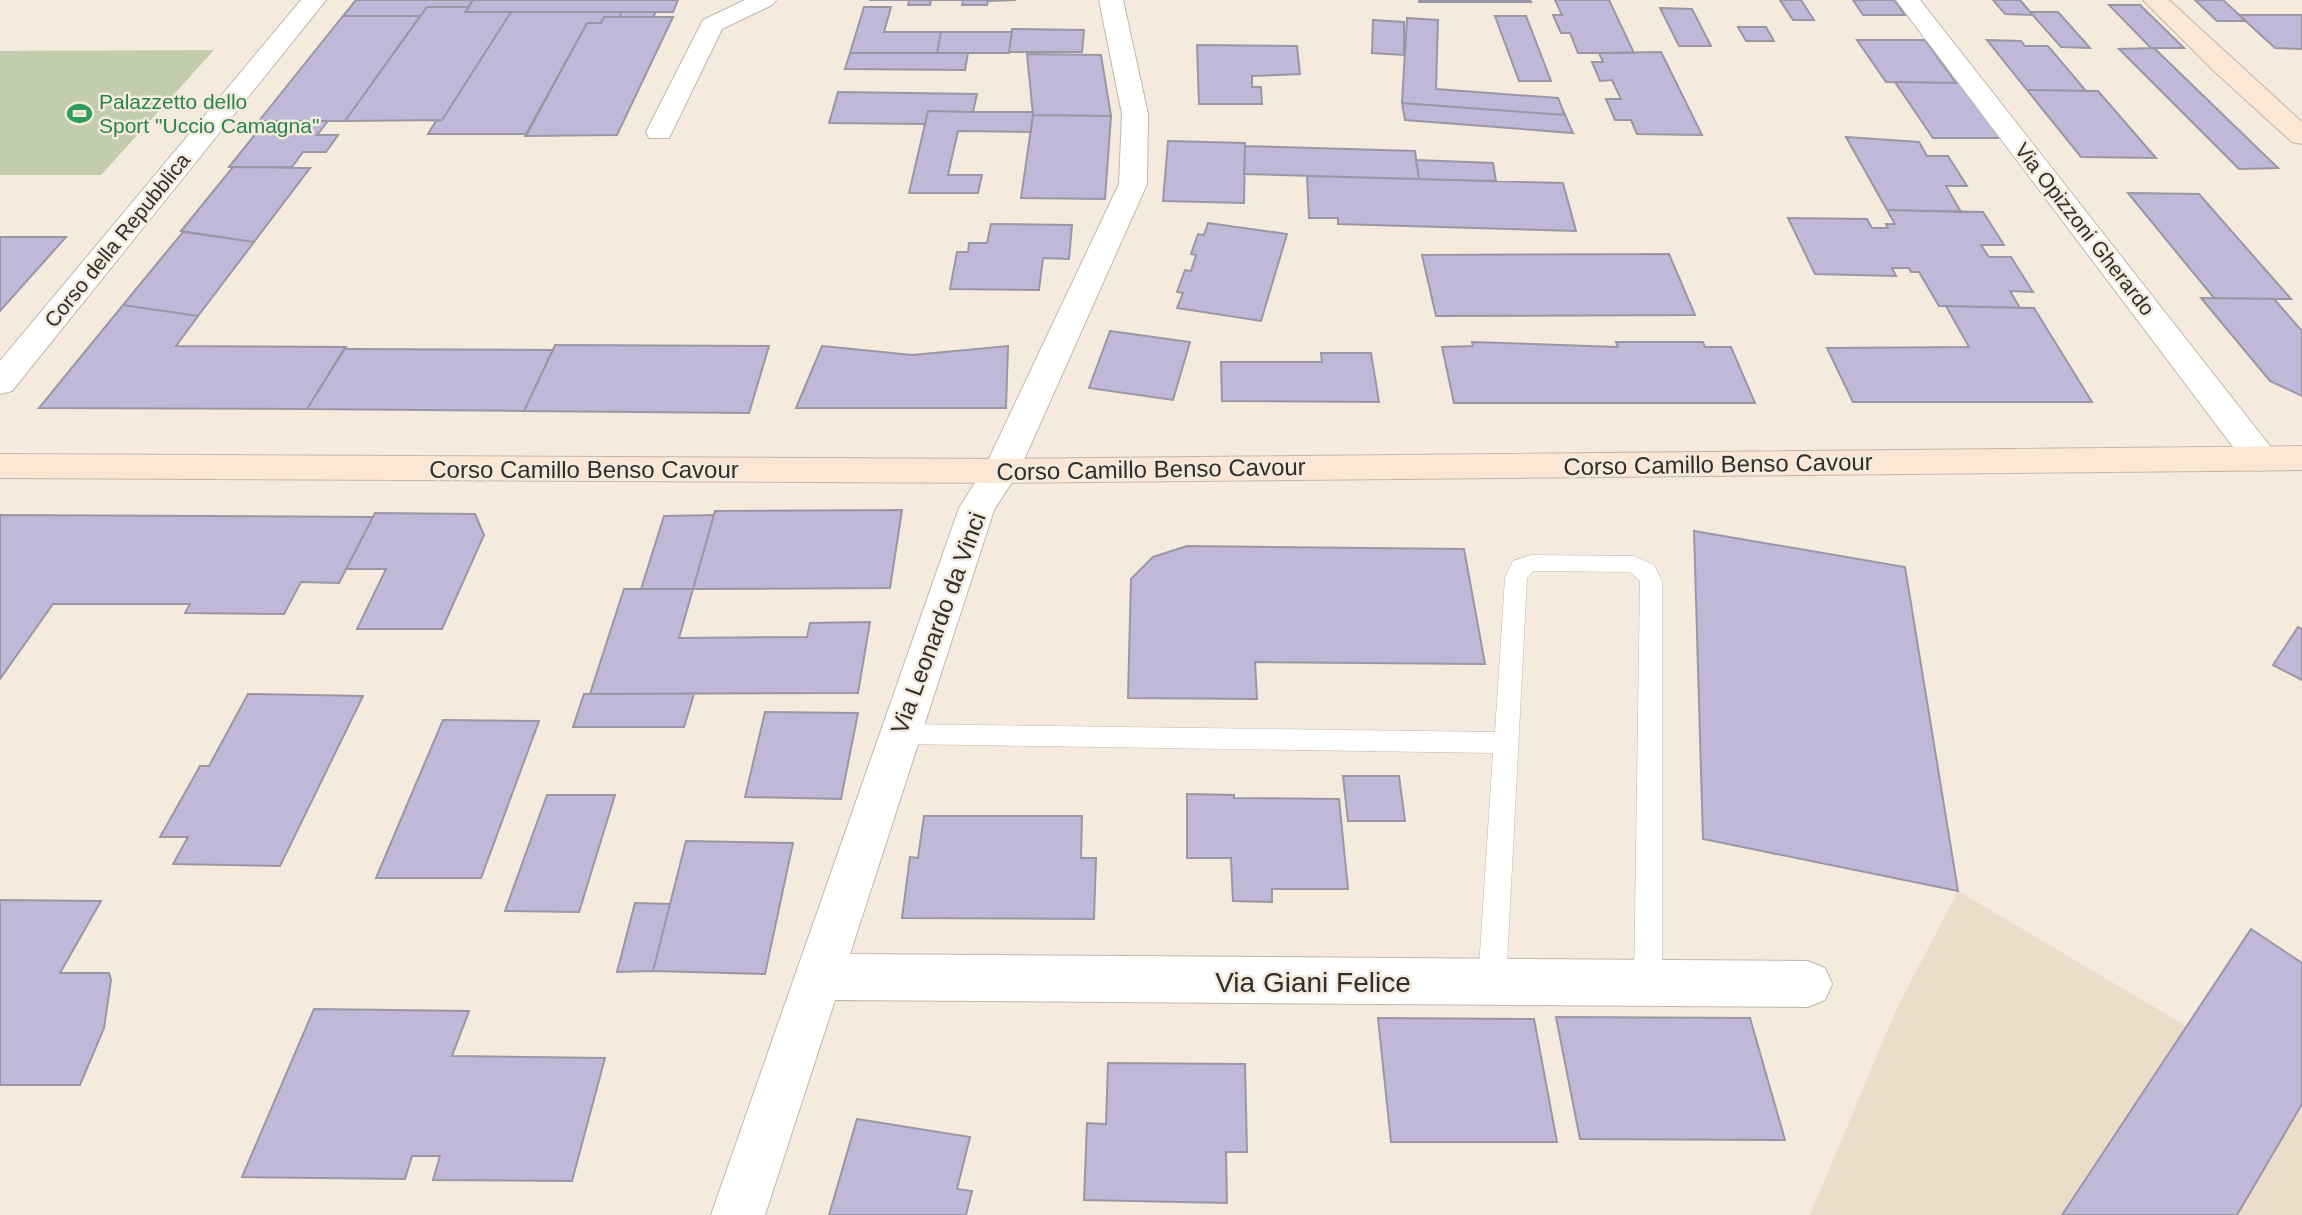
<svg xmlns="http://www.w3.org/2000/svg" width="2302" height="1215" viewBox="0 0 2302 1215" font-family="Arial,sans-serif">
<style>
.built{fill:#ecddca}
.green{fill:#c3ccad}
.building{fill:#c0b8d9;stroke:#9a97a4;stroke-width:2}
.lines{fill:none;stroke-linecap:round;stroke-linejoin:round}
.lane-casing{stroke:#c1b7ab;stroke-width:1}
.street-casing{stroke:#c1b7ab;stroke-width:2}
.secondary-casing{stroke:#c1b7ab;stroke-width:2}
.lane{fill:#fff;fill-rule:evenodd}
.street{fill:#fff;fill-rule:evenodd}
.secondary{fill:#fce6d4;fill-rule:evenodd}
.labels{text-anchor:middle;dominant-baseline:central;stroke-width:5;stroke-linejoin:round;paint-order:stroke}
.far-leisure-label{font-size:21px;fill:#27864d;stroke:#f4eadd;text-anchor:start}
.far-street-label{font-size:21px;fill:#322e29;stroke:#f4eadd}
.street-label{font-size:24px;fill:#322e29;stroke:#f4eadd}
.near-street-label{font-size:28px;fill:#322e29;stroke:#f4eadd}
</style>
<rect width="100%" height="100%" fill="#f4eadd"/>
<!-- built -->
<path class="built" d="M 1958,891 L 2186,1026 L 2251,929 L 2302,963 L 2302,1215 L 1810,1215 L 1896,1010 Z"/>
<!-- green -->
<path class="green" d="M 214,50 L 101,175 L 0,175 L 0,51 Z"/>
<!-- building -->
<path class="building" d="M 356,0 L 473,0 L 469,7 L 427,7 L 420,16 L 343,16 Z
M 473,0 L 678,0 L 673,12 L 465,12 Z
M 869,0 L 1016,0 L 988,1 L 987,5 L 962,5 L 963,0 L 931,0 L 930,5 L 908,5 L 909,0 Z
M 1419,0 L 1530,0 L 1531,2 L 1419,2 Z
M 1555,0 L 1609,0 L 1634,53 L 1578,53 L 1570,33 L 1561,33 L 1553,15 L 1562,15 Z
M 1780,0 L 1801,0 L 1814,20 L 1793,20 Z
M 1853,0 L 1894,0 L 1905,15 L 1863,15 Z
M 1993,0 L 2020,0 L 2033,15 L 2005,14 Z
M 2195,0 L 2223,0 L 2246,21 L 2217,21 Z
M 2109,5 L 2140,5 L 2184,48 L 2151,48 Z
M 427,7 L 469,7 L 465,12 L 511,12 L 442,120 L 345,121 Z
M 864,7 L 891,7 L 884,32 L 941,32 L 937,53 L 850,53 Z
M 1660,8 L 1692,9 L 1711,46 L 1679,46 Z
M 511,12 L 622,12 L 619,17 L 604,17 L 601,23 L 587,23 L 527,134 L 428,134 L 436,121 L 442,120 Z
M 622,12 L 656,12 L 653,17 L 619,17 Z
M 2030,12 L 2058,12 L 2090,48 L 2061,47 Z
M 2239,15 L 2302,15 L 2302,49 L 2275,48 Z
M 343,16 L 420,16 L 345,121 L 259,121 Z
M 1495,16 L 1526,16 L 1551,81 L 1519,81 Z
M 604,17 L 673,17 L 617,135 L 525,136 L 587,23 L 601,23 Z
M 1407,18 L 1438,20 L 1436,89 L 1558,98 L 1565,115 L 1402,103 Z
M 1373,20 L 1404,22 L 1404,55 L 1372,53 Z
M 1738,27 L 1766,27 L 1774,41 L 1746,41 Z
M 1012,29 L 1084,30 L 1082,52 L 1009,52 Z
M 941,32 L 1012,32 L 1009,53 L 937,53 Z
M 1857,40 L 1925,40 L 1956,83 L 1886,82 Z
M 1987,40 L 2021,41 L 2025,46 L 2048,46 L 2086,91 L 2027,90 Z
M 1197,45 L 1297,46 L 1300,74 L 1252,76 L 1252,87 L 1261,87 L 1262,104 L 1199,104 Z
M 2154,48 L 2278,168 L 2239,169 L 2119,49 Z
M 1661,52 L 1702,135 L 1637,134 L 1631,120 L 1615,120 L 1606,99 L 1621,99 L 1612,80 L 1600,81 L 1592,62 L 1603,62 L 1599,53 Z
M 850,53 L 968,53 L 965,70 L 845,69 Z
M 1027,54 L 1101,55 L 1111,116 L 1033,115 Z
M 1895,82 L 1961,83 L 2002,138 L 1933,138 Z
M 2027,90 L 2098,91 L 2156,158 L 2081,157 Z
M 838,92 L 977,94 L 973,112 L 928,111 L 925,124 L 829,123 Z
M 1402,103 L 1565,115 L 1573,133 L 1405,120 Z
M 928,111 L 973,112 L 1033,112 L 1031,132 L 958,131 L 948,175 L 982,175 L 978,193 L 909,193 Z
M 1033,115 L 1111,116 L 1105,199 L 1021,198 Z
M 266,121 L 328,121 L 317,135 L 338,135 L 326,152 L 303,152 L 292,167 L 229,167 Z
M 1846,137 L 1919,142 L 1927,156 L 1948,156 L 1967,186 L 1946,186 L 1961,212 L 1887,210 Z
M 1168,141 L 1245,143 L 1244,203 L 1163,201 Z
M 1245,146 L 1415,151 L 1419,179 L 1244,174 Z
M 1416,160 L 1493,163 L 1496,181 L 1419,179 Z
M 233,167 L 310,168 L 254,242 L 181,231 Z
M 1307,176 L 1563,183 L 1576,231 L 1338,224 L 1338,218 L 1309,218 Z
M 2128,193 L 2199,194 L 2291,299 L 2214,298 Z
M 1887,210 L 1983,212 L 2004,245 L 1981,245 L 1989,257 L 2011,257 L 2033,292 L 2010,291 L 2020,308 L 1939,306 L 1919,272 L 1911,272 L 1909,268 L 1892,268 L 1896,276 L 1815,274 L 1788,218 L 1867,219 L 1872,228 L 1888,228 L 1886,224 L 1895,224 Z
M 1208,223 L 1287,234 L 1261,321 L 1177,308 L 1183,293 L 1177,292 L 1185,270 L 1191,271 L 1196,255 L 1191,254 L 1198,234 L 1204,235 Z
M 991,224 L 1072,225 L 1069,259 L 1043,258 L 1039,290 L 950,289 L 957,252 L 968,252 L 969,243 L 987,243 Z
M 183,232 L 254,242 L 198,316 L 123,305 Z
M 0,237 L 66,237 L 0,311 Z
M 1669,254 L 1695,315 L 1436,316 L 1422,255 Z
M 2201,298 L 2274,299 L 2302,331 L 2302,396 L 2270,381 Z
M 123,305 L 198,316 L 176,346 L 346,347 L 307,409 L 39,408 Z
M 1946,306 L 2034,308 L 2092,402 L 1853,402 L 1827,348 L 1969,347 Z
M 1110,331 L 1190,342 L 1173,400 L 1089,388 Z
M 1472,342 L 1618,347 L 1616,342 L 1703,342 L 1705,347 L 1731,347 L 1755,403 L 1454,403 L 1442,347 L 1473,346 Z
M 555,345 L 769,346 L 749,413 L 524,411 Z
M 822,346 L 912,355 L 1008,346 L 1006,408 L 796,408 Z
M 344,349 L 347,349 L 553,350 L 524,411 L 307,409 Z
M 1321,353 L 1371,353 L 1379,402 L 1222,401 L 1221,362 L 1322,362 Z
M 902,510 L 890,588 L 693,589 L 715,511 Z
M 375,513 L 475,514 L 484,535 L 442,629 L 357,629 L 386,569 L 346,569 Z
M 0,515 L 373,517 L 339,583 L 301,582 L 284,614 L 185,613 L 190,604 L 53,604 L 0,679 Z
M 714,515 L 693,589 L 641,589 L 664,516 Z
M 1694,531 L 1905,567 L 1958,891 L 1703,839 Z
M 1187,546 L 1464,549 L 1485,664 L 1255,662 L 1257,699 L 1128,698 L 1131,579 L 1153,557 Z
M 624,589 L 693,589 L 679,638 L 807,637 L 810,623 L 870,622 L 858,693 L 590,694 Z
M 2298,627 L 2302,629 L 2302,680 L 2273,665 Z
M 248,694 L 363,696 L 280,866 L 173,864 L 188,837 L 160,837 L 200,766 L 209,766 Z
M 584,694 L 694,694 L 684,727 L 573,727 Z
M 765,712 L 858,713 L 841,799 L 745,797 Z
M 443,720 L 539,721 L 481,878 L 376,878 Z
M 1343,776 L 1399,776 L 1405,821 L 1348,821 Z
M 1187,794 L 1234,795 L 1234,798 L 1339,799 L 1348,889 L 1272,889 L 1272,902 L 1233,901 L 1231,858 L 1187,858 Z
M 547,795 L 615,795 L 579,912 L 505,911 Z
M 924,816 L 1082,816 L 1081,858 L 1096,858 L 1094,919 L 902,918 L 910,857 L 918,858 Z
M 686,841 L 793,843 L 765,974 L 653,971 Z
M 0,900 L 101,901 L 60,973 L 109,973 L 111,980 L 104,1028 L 80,1085 L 0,1085 Z
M 635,903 L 670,904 L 653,971 L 617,972 Z
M 2251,929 L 2302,963 L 2302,1104 L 2237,1215 L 2062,1215 Z
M 314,1009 L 469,1011 L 452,1056 L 605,1058 L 572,1181 L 433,1180 L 440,1156 L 412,1156 L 405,1179 L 242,1177 Z
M 1556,1017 L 1750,1018 L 1785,1140 L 1580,1139 Z
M 1378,1018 L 1534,1019 L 1557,1142 L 1391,1142 Z
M 1108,1063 L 1245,1064 L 1247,1152 L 1226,1152 L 1227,1203 L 1084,1200 L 1087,1123 L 1106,1124 Z
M 857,1119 L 970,1137 L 957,1189 L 972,1191 L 966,1215 L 829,1215 Z"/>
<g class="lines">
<defs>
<path id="lane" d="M 1531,555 L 1634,556 L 1654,565 L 1662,581 L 1662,984 L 1658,994 L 1648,998 L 1638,994 L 1634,984 L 1640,581 L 1630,572 L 1533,571 L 1527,578 L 1506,983 L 1502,993 L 1492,997 L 1482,993 L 1478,983 L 1493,753 L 899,744 L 890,741 L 887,734 L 890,727 L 899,724 L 1495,732 L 1505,578 L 1513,561 Z"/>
<path id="street" d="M 301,0 L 326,0 L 12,391 L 0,394 L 0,361 Z
M 745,0 L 776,0 L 772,5 L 722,29 L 672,132 L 669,138 L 649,138 L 646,132 L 703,20 Z
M 1099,0 L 1123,0 L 1148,114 L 1147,184 L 1019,471 L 994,510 L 850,954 L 1808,961 L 1825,968 L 1832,984 L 1825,1000 L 1808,1007 L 835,1000 L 765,1215 L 711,1215 L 959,508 L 985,467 L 1119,184 L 1122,114 Z
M 1896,0 L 1920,0 L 2273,450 L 2278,459 L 2273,468 L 2261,471 L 2249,468 Z"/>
<path id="secondary" d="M 2143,0 L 2169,0 L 2302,122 L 2302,144 L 2292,142 L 2216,73 Z
M 2302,446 L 2302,470 L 1001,483 L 0,478 L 0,454 L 1001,459 Z"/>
</defs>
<!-- lane casing -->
<use href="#lane" class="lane-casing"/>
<!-- street casing -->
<use href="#street" class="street-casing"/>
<!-- secondary casing -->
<use href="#secondary" class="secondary-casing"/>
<!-- lane -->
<use href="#lane" class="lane"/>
<!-- street -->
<use href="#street" class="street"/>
<!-- secondary -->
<use href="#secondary" class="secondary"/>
</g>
<!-- icons -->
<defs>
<symbol id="stadium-bare" viewBox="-9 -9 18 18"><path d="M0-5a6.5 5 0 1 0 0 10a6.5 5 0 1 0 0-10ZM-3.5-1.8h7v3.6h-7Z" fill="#2e9e5b" stroke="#f4eadd" stroke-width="2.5" paint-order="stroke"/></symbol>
</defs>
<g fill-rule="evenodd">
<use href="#stadium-bare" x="62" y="96" width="35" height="35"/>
</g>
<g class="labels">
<!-- far-leisure labels -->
<g class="far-leisure-label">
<text x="99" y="101">Palazzetto dello<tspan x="99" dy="24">Sport "Uccio Camagna"</tspan></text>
</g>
<!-- far-street labels -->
<g class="far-street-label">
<text transform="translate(2085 229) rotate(52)">Via Opizzoni Gherardo</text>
<text transform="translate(117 240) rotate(-51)">Corso della Repubblica</text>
</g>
<!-- street labels -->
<g class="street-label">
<text transform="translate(1718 464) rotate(-1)">Corso Camillo Benso Cavour</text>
<text x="584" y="469">Corso Camillo Benso Cavour</text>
<text transform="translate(1151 469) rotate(-1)">Corso Camillo Benso Cavour</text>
<text transform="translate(938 623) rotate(-70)">Via Leonardo da Vinci</text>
</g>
<!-- near-street labels -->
<g class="near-street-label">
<text x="1313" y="982">Via Giani Felice</text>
</g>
</g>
</svg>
